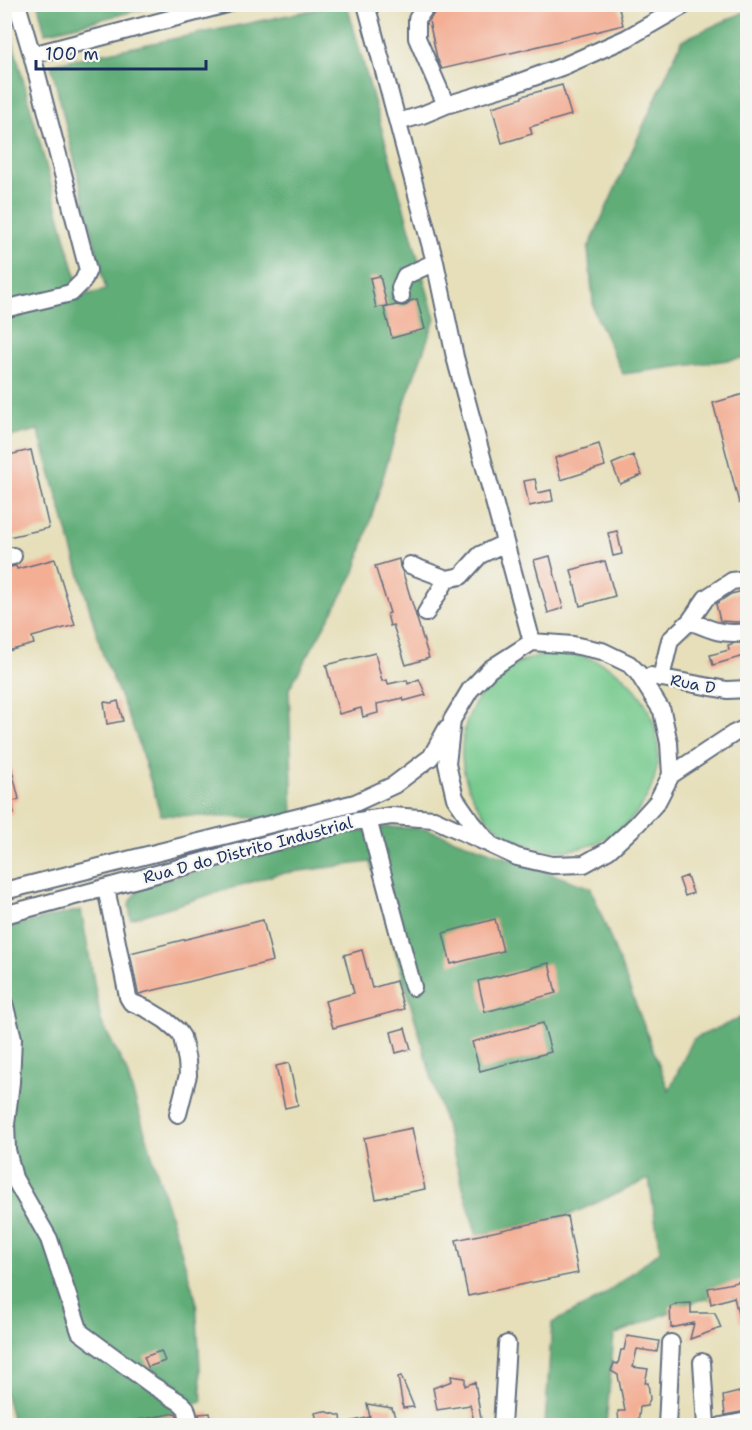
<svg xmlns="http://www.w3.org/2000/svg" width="752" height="1430" viewBox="0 0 752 1430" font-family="'Shantell Sans',sans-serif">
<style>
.green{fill:#75c98c;stroke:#487c75;stroke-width:1.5}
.forest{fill:#60ad78;stroke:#3e6e6b;stroke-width:1.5}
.building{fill:#f3ae94}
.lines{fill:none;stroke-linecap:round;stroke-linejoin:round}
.minor-casing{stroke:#626d7e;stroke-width:20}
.minor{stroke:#fff;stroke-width:16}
.labels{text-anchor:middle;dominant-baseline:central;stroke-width:5;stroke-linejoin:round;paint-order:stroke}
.street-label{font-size:16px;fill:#1b2f5e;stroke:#f6f6f2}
</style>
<rect width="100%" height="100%" fill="#f6f6f2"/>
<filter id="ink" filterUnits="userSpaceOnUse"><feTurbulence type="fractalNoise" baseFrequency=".0167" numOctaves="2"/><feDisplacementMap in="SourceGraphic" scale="12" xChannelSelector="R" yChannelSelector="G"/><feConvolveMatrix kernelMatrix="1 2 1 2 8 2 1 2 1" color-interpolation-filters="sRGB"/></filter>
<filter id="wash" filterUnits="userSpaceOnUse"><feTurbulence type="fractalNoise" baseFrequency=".008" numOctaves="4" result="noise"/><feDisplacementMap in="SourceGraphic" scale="24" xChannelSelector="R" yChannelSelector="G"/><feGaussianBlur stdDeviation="1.35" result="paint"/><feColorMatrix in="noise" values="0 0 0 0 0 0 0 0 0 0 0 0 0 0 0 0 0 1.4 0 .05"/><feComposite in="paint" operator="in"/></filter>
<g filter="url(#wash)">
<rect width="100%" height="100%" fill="#e6dfba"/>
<!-- green -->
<path class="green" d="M462 752a98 98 0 1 1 196 0a98 98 0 1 1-196 0Z"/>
<!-- forest -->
<path class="forest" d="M 38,4 L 160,4 L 160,5 L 45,33 Z
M 337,5 L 347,5 L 435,319 L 406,399 L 355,572 L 289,689 L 293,819 L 161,815 L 136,735 L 103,655 L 38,430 L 5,438 L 4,9 L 81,296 L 106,290 L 51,64 Z
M 747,11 L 747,356 L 743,358 L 623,374 L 594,311 L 588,249 L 682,40 Z
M 389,827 L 427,829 L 591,888 L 669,1091 L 693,1039 L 747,1015 L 747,1296 L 699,1300 L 614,1335 L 606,1425 L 545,1425 L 552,1323 L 600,1298 L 660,1251 L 649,1179 L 567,1216 L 477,1236 L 370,862 L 277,874 L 131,919 L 129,904 L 141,886 L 338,835 Z
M 81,910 L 101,1021 L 126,1070 L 196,1300 L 202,1402 L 179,1408 L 168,1425 L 14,1425 L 4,1389 L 4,928 Z"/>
<g id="blocks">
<!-- building -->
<path class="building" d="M 469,4 L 618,4 L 623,25 L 519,51 L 442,69 L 437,58 L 429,21 L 434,13 Z
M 562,85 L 571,115 L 530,127 L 532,134 L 502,143 L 492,107 L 522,98 L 522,96 Z
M 380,276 L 387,306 L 376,308 L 370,278 Z
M 417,299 L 425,329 L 392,338 L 384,308 L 396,305 L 403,306 L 407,305 L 410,301 Z
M 747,393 L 747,501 L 739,503 L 713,403 Z
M 599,444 L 605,466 L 561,480 L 555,458 Z
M 31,450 L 49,528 L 4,538 L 4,456 Z
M 633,455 L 642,475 L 620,484 L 612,464 Z
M 535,479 L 538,493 L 551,490 L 553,501 L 529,506 L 524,481 Z
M 617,531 L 622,554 L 613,556 L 608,533 Z
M 550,556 L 563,608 L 548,613 L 534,560 Z
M 55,559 L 75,625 L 32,637 L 34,644 L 4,652 L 4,568 L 16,566 L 17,569 Z
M 399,559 L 400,567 L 403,573 L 429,658 L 406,665 L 393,625 L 390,626 L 387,614 L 390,613 L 375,566 Z
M 605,561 L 615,596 L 580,606 L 571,570 Z
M 747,590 L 747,620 L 738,622 L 720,621 L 716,604 L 731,594 Z
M 735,643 L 747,643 L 747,655 L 713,665 L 710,655 L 729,650 L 728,645 Z
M 375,653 L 382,681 L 387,680 L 388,684 L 407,680 L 408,684 L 419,679 L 426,695 L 404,701 L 403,698 L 377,704 L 378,713 L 363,717 L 361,708 L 339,714 L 326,665 Z
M 118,701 L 123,721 L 107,724 L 104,702 L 111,703 Z
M 8,754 L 19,799 L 12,802 L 14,814 L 4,816 L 4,755 Z
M 687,876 L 693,893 L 685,896 L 679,879 Z
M 495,919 L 503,951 L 451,964 L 443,933 Z
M 263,920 L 273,961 L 139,994 L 138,993 L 130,953 Z
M 362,950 L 372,988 L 396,981 L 404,1009 L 333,1028 L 325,1001 L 354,993 L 344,955 Z
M 549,963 L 556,993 L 485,1012 L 478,981 Z
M 543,1023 L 551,1052 L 480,1071 L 472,1042 Z
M 405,1028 L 411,1049 L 396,1053 L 391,1032 Z
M 289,1063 L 298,1105 L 285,1108 L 276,1066 Z
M 412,1128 L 425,1189 L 376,1199 L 364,1138 Z
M 567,1216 L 578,1273 L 468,1296 L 456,1240 Z
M 747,1280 L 747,1320 L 740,1323 L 734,1297 L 711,1304 L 708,1288 Z
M 691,1303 L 691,1313 L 715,1313 L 721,1328 L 690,1339 L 694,1323 L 671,1328 L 670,1307 L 676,1304 Z
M 627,1336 L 659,1341 L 657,1352 L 637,1349 L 633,1367 L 648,1369 L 645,1383 L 648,1383 L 650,1399 L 647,1406 L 640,1407 L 638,1425 L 619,1425 L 618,1411 L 625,1411 L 618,1375 L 611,1371 L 614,1363 L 618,1364 L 621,1350 L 624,1350 Z
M 161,1351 L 165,1361 L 148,1367 L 144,1357 Z
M 401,1376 L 414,1407 L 403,1408 L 398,1377 Z
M 451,1376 L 465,1378 L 465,1386 L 475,1382 L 482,1425 L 475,1425 L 470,1405 L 437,1410 L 433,1388 L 452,1381 Z
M 747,1390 L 747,1411 L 725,1415 L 723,1396 Z
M 367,1404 L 392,1408 L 396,1420 L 396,1425 L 350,1425 L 349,1422 L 370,1417 Z
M 324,1411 L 341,1416 L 342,1425 L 318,1425 L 315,1413 Z
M 176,1413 L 180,1425 L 132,1425 L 132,1421 Z
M 210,1413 L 212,1425 L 201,1425 L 199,1414 Z"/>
</g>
</g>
<g filter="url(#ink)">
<use href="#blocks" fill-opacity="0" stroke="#626d7e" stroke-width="1.5"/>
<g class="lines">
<defs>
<path id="minor" d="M 366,4 L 435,262 L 455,357 L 532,642
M 428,4 L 427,5 L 417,19 L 417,38 L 446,105
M 32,55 L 227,4
M 398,122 L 422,115 L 446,105 L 509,86 L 564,66 L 627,38 L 686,4
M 401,296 L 400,288 L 405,276 L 435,262
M 4,309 L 71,293 L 83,281 L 88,270 L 32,55 L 17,4
M 4,558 L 13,556
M 410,565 L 447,579 L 461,576 L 480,555 L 505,543
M 426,613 L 447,579
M 690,621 L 706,598 L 732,581 L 747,579
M 532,642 L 573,645 L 602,651 L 629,664 L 638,673 L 662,711 L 669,743 L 671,775 L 657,802 L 637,824 L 609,850 L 584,864 L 552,865 L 517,857 L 491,845 L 471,821 L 455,798 L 447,764 L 452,720 L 470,690 L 490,669 Z
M 651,676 L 727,690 L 748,689
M 661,678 L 670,640 L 690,621 C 713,631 722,635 748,632
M 671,775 L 733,734 L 748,727
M 368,819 L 413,987
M 106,888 L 128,997 L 131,1002 L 147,1009 L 165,1020 L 178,1031 L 182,1037 L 187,1061 L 188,1075 L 178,1114
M 4,891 L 355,803 L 394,785 L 431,757 L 447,728
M 4,915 L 346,823 L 391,816 L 434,819 L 487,843
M 4,1003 L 13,1038 L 11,1082 L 6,1124 L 7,1150 L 14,1178 L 49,1239 L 80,1332 L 152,1385 L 181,1403 L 186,1408 L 191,1426
M 702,1362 L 706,1426
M 502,1426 L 507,1344
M 667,1426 L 671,1343
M 721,1426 L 742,1422"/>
</defs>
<!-- minor casing -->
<use href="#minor" class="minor-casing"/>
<!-- minor -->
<use href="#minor" class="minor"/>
</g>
</g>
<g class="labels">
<!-- street labels -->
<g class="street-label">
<text transform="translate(693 684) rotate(11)">Rua D</text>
<text transform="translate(248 850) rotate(-15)">Rua D do Distrito Industrial</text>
</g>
</g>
<!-- margin -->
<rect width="752" height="1430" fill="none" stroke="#f6f6f2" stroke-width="24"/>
<!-- scale -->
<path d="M36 60v9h170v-9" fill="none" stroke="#1b2f5e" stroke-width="3"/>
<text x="45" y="60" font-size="18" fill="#1b2f5e" stroke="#f6f6f2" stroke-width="4.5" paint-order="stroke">100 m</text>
</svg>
